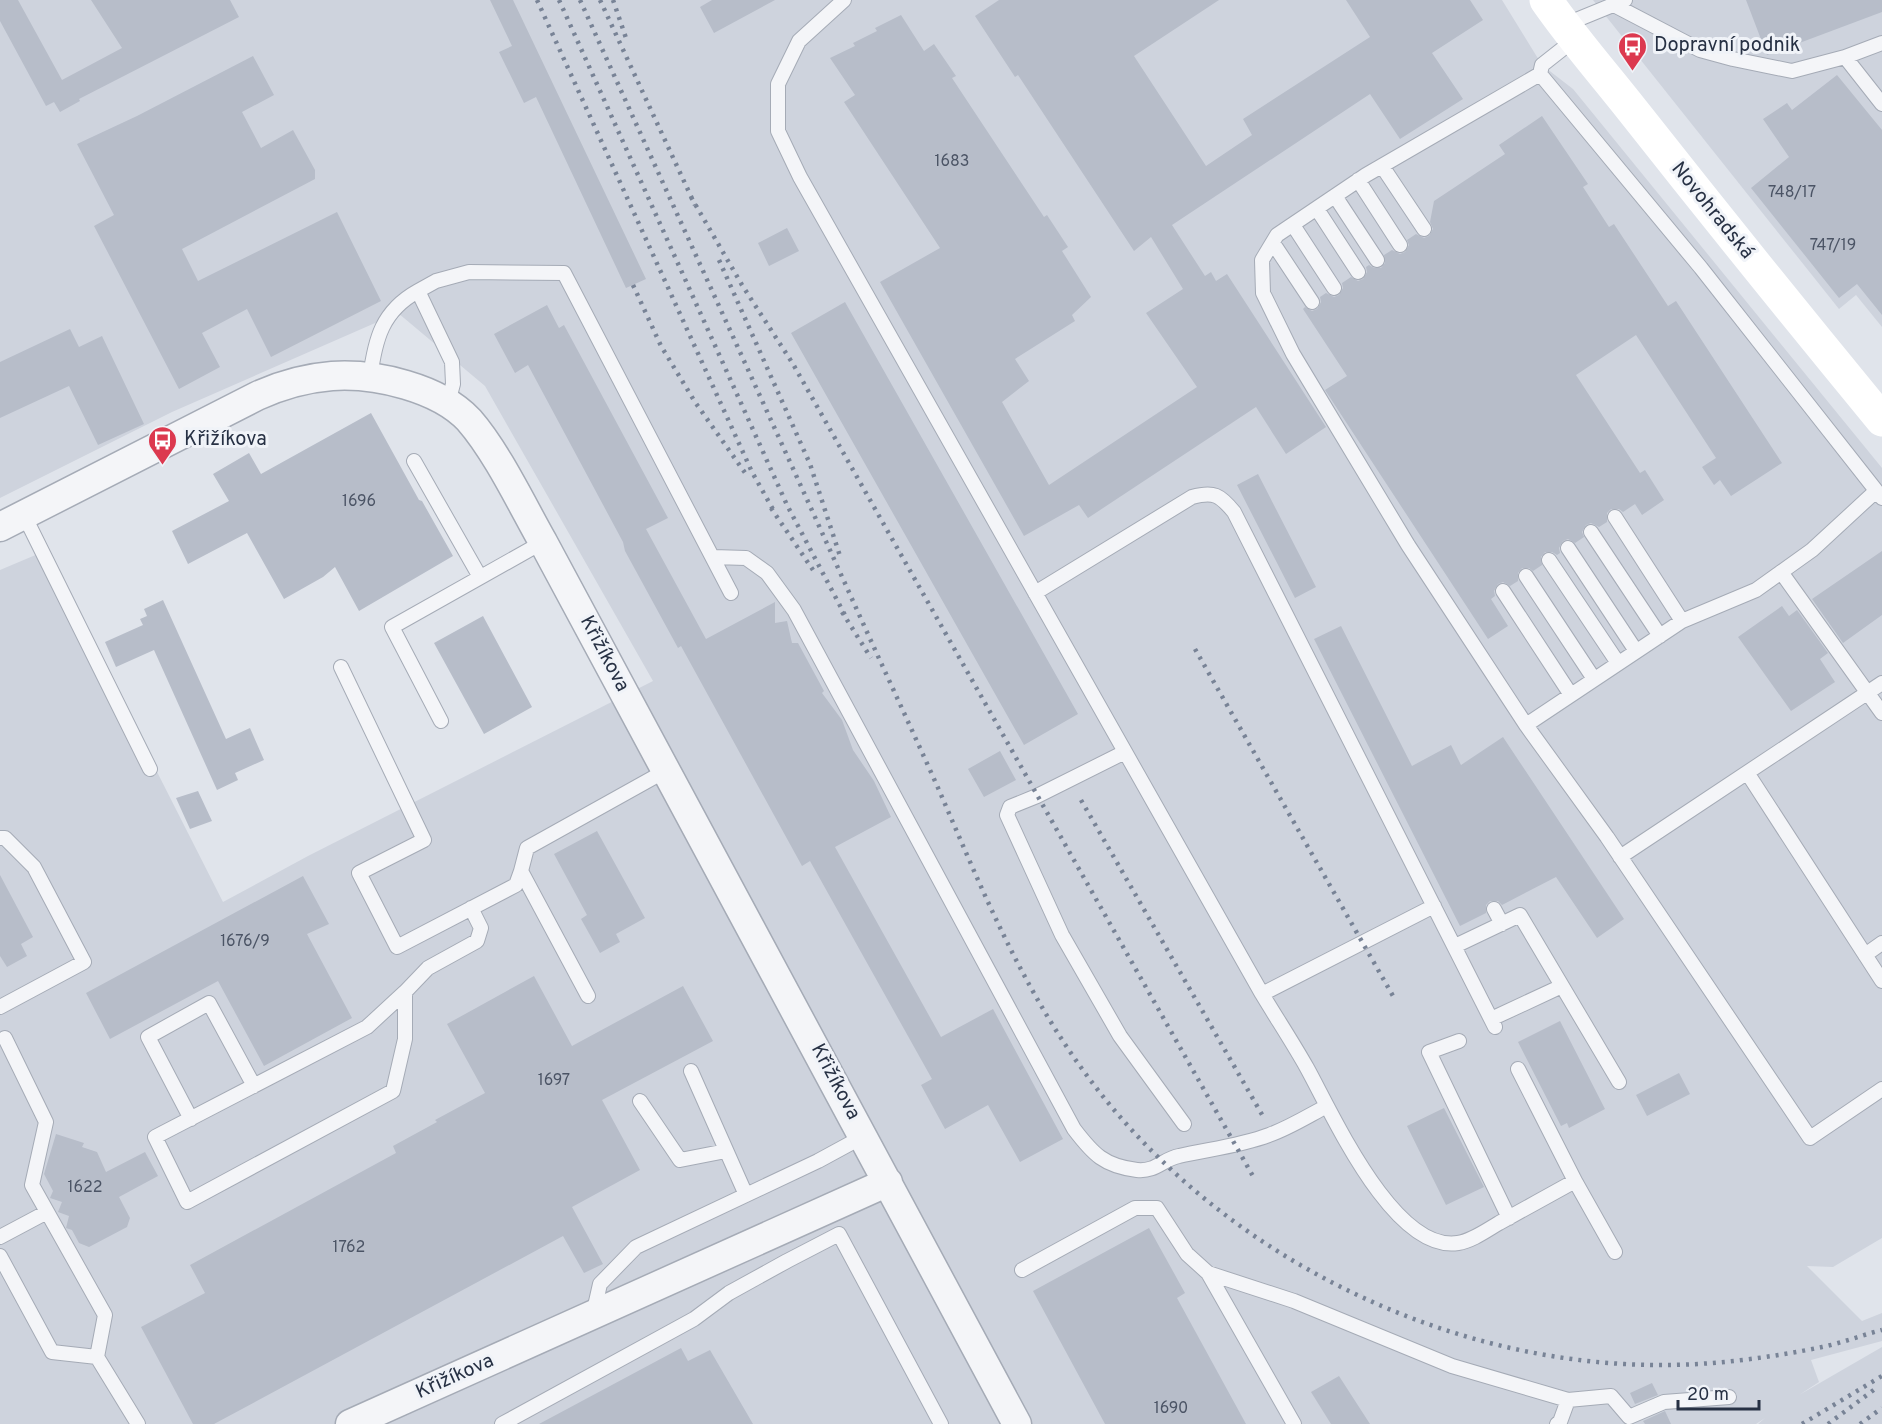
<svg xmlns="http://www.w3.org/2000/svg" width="1882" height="1424" viewBox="0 0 1882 1424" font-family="Overpass,sans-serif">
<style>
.built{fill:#ced3dd}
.building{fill:#b7bdc9}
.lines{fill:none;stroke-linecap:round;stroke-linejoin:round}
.lane-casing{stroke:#a5abb6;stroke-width:16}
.street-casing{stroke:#a5abb6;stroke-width:31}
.lane{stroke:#f4f5f8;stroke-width:14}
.street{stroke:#f4f5f8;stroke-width:28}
.secondary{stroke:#fff;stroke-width:33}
.rail{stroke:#788396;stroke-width:4.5;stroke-dasharray:3 6;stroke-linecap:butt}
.labels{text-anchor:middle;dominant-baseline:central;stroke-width:6;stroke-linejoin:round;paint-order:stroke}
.number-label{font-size:16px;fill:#4b5465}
.poi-label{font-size:20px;fill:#273144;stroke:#f0f3f8;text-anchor:start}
.street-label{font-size:20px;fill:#273144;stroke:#f0f3f8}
</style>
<rect width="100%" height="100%" fill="#e0e4eb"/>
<!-- built -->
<path class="built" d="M 0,0 L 1502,0 L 1542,65 L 1573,89 L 1882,468 L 1882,1238 L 1833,1267 L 1807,1266 L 1862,1321 L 1882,1313 L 1882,1341 L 1811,1360 L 1819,1382 L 1799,1395 L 1882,1347 L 1882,1424 L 1758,1424 L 1765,1418 L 1756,1424 L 0,1424 L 0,570 L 45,551 L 223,902 L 308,856 L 653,681 L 485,386 L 398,313 L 172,412 L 0,498 Z
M 1593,0 L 1882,0 L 1882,327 L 1856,295 L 1839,309 Z"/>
<!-- building -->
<path class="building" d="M 0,0 L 18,0 L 62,80 L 122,48 L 91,0 L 230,0 L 239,17 L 79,99 L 80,101 L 60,112 L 54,102 L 46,106 L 0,21 Z
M 490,0 L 513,0 L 646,279 L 626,288 L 536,97 L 524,103 L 499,52 L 512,46 Z
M 712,0 L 775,0 L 714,33 L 700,7 Z
M 999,0 L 1219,0 L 1134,56 L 1206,166 L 1252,135 L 1243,119 L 1370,37 L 1346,0 L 1470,0 L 1483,20 L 1432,53 L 1463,99 L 1400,139 L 1370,94 L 1172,225 L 1205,276 L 1211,272 L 1216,281 L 1227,274 L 1326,427 L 1286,454 L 1256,407 L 1088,518 L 1079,505 L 1024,536 L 880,282 L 940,248 L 844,102 L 855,95 L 830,58 L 855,46 L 853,43 L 877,31 L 875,28 L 901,15 L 924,51 L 934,44 L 956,76 L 952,78 L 1044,217 L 1047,215 L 1068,247 L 1062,251 L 1091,297 L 1072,315 L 1075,321 L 1015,359 L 1029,381 L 1002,402 L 1049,485 L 1197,387 L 1146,313 L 1183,289 L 1151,237 L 1134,251 L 1018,75 L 1015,77 L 975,16 Z
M 1746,0 L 1882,0 L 1882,12 L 1767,55 Z
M 253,56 L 274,95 L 242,112 L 261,148 L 293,130 L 315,170 L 315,179 L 182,249 L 198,281 L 337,212 L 381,301 L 271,357 L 247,309 L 202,333 L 220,367 L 179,389 L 94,226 L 114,215 L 77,144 L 137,116 Z
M 1837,75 L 1882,130 L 1882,315 L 1857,284 L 1839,298 L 1751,188 L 1789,157 L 1763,119 L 1787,103 L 1792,110 Z
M 1542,116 L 1588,184 L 1583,187 L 1609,227 L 1614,224 L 1668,306 L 1676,301 L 1782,463 L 1731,496 L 1720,480 L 1714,485 L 1702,467 L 1716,458 L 1636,335 L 1576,375 L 1640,473 L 1645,470 L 1664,500 L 1642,515 L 1635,504 L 1623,512 L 1619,509 L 1611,509 L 1607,513 L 1607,522 L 1599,527 L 1591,523 L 1586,525 L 1582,532 L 1584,537 L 1575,543 L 1568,539 L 1563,541 L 1559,548 L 1560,553 L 1557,555 L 1552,552 L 1545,552 L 1541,557 L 1542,565 L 1533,571 L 1529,568 L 1522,568 L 1518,573 L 1518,581 L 1510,586 L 1503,582 L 1498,584 L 1494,591 L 1495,596 L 1491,599 L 1508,626 L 1488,639 L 1325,390 L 1347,376 L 1303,309 L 1305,307 L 1312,311 L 1317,309 L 1321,302 L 1320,297 L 1326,293 L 1334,297 L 1339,295 L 1343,288 L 1342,283 L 1351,277 L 1358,281 L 1363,279 L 1367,272 L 1366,267 L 1369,265 L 1374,268 L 1381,268 L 1385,263 L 1384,255 L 1392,250 L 1400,254 L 1405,252 L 1409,245 L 1407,240 L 1416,234 L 1424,238 L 1429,236 L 1433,229 L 1430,222 L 1434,201 L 1505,154 L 1499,145 Z
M 787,228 L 799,251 L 769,266 L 758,243 Z
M 845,302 L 1078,714 L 1024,745 L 791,333 Z
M 547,305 L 559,328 L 564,325 L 668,518 L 646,529 L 706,639 L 775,602 L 775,623 L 787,621 L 792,643 L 798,643 L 824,691 L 822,693 L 842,720 L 853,750 L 874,781 L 891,817 L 835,847 L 941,1037 L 993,1009 L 1063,1139 L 1020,1162 L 988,1105 L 945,1129 L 921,1085 L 932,1079 L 810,861 L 802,866 L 681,646 L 678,648 L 625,551 L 623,542 L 528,365 L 515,373 L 494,334 Z
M 70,329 L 79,347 L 102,336 L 144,424 L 98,445 L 69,386 L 0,418 L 0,362 Z
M 371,413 L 419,500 L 422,501 L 453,556 L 359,611 L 335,567 L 323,577 L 284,599 L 247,533 L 188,564 L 172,531 L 229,501 L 213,474 L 249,453 L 261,474 Z
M 1258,474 L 1316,587 L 1295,598 L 1237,485 Z
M 1882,551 L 1882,615 L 1843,643 L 1812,599 Z
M 163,600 L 226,739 L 250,728 L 264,760 L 235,773 L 238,780 L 217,790 L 154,650 L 116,667 L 105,642 L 143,625 L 140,619 L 147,616 L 144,609 Z
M 1782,606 L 1789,616 L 1797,610 L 1828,653 L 1820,659 L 1835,682 L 1791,711 L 1738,637 Z
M 483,616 L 532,707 L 484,734 L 434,643 Z
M 1341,626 L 1412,766 L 1451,745 L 1461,765 L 1503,737 L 1624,919 L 1597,938 L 1556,877 L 1502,905 L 1498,901 L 1490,901 L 1486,905 L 1486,913 L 1460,926 L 1314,639 Z
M 1000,751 L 1016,780 L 984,797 L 968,769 Z
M 198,791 L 212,821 L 190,829 L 176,798 Z
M 597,831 L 645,918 L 616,934 L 620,942 L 600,953 L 581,919 L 587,915 L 554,854 Z
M 0,875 L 33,937 L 21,944 L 27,956 L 7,967 L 0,956 Z
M 303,876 L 329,924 L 307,934 L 352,1018 L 264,1066 L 218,981 L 110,1039 L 86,993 Z
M 534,976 L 572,1046 L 683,986 L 713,1041 L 602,1100 L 640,1170 L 572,1207 L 603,1264 L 584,1273 L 563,1236 L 214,1424 L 193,1424 L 141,1327 L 205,1293 L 190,1265 L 396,1153 L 393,1146 L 437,1122 L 435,1120 L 485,1093 L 447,1024 Z
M 1560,1021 L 1605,1109 L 1569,1128 L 1567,1123 L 1561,1126 L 1518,1042 Z
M 1679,1073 L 1690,1094 L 1647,1116 L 1636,1095 Z
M 1444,1108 L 1484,1187 L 1446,1205 L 1407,1126 Z
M 56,1134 L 84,1143 L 82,1147 L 97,1152 L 106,1172 L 145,1152 L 158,1176 L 119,1197 L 130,1218 L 127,1227 L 89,1247 L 79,1243 L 72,1230 L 66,1228 L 69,1216 L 58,1212 L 62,1202 L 50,1198 L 53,1191 L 44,1174 Z
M 1149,1228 L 1185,1293 L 1177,1298 L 1246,1424 L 1105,1424 L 1033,1291 Z
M 681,1348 L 688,1361 L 710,1350 L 753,1424 L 539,1424 Z
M 1339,1376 L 1370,1424 L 1331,1424 L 1311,1392 Z
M 1652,1383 L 1658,1395 L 1635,1404 L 1630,1393 Z
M 1665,1411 L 1671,1424 L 1645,1424 L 1643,1421 Z"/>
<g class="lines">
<defs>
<path id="lane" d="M 844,0 L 799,41 L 778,84 L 778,131 L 800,177 L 1262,994 C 1277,1019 1293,1043 1307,1068 C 1333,1115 1394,1253 1458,1243 C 1472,1241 1487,1230 1499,1223 C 1524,1209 1550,1195 1575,1181
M 1612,4 L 1700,50 L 1733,59 L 1792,71 L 1845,57 L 1882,104
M 1564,25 L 1625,0
M 1575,39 L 1542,65 L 1540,74 L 1366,175 L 1277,235 L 1262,260 L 1263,293 L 1293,354 L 1408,545 L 1526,725 L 1607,837 L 1810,1138 L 1882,1089
M 1845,57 L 1882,43
M 1540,74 L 1701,268 L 1882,498
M 1382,166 L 1424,229
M 1358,180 L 1400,245
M 1335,196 L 1377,260
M 1317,209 L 1358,272
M 1293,225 L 1334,288
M 1273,243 L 1312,302
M 418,291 L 436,281 L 469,272 L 564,273 L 731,593
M 370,378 C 375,339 382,311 418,291 L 452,362 L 453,384 L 448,403
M 414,461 L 480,577
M 24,515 L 150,769
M 1615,517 L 1682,621
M 1591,532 L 1660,636
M 1568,548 L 1636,651
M 713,557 L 746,558 L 767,573 L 794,610 L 1074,1129 C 1093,1154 1104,1166 1137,1170 C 1156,1172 1163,1159 1179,1156 C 1210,1149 1240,1146 1269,1135 C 1289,1128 1308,1116 1327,1106
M 1549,560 L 1618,663
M 1781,572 L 1882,713
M 1526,576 L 1594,679
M 1503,591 L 1571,695
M 1035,593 L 1192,497 C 1214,491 1220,495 1234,512 L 1495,1027
M 341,667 L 424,840 L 359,873 L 397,947 L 516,885 L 521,871
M 441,721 L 392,627 L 543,542
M 1526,725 L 1682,621 L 1756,590 L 1812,550 L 1876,491
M 1125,752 L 1037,796 L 1010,807 L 1007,815 L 1062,935 L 1120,1036 L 1184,1124
M 1748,774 L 1882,981
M 0,838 L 5,838 L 34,867 L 84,962 L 0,1007
M 1620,857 L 1882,683
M 1494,909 L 1502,924
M 1455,946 L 1520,915 L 1619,1082
M 1865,955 L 1882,943
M 405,992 L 367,1027 L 155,1137 L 187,1202 L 393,1091 L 405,1039 L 405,992 L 428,968 L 477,941 L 481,928 L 471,908
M 1262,994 L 1434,906
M 588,996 L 521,871 L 527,848 L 667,770
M 1491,1019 L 1562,986
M 5,1038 L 46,1122 L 32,1185 L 105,1315 L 97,1357
M 1459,1041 L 1429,1052 L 1509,1218
M 1518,1069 L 1575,1181 L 1615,1252
M 691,1071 L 746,1195
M 640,1101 L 680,1160 L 726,1151
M 191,1119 L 148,1037 L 209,1003 L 254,1086
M 0,1237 L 47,1212
M 0,1256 L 52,1352 L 97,1357 L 138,1424
M 1022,1270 L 1135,1208 L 1157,1208 L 1187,1254 L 1208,1273 L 1294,1424
M 1208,1273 L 1294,1301 L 1452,1366 L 1568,1400 L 1611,1396 L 1629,1417 L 1664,1402 L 1729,1397
M 593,1315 L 600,1284 L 636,1247 L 818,1161 L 864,1136
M 502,1424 L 694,1319 L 729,1293 L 787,1261 L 839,1234 L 941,1424
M 1557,1424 L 1560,1422 L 1568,1400"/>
<path id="street" d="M 0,527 L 257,396 C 281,385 306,378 332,376 C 376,373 439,388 469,420 C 497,452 522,505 543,542 L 1017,1424
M 350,1424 L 888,1182"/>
</defs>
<!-- lane casing -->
<use href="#lane" class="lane-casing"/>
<!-- street casing -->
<use href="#street" class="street-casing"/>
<!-- lane -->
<use href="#lane" class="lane"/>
<!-- street -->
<use href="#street" class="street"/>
<!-- secondary -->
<path class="secondary" d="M 1546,0 C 1573,39 1604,74 1633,111 C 1715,215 1798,318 1882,420"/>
<!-- rail -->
<path class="rail" d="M 537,0 L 752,472 L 775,513
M 559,0 L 787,505 L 847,619
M 580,0 C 669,197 759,393 848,590 C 878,657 909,723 939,790 C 982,890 1023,990 1088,1077 C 1219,1254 1445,1367 1666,1365 C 1715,1365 1774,1357 1822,1347 C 1842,1343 1862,1335 1882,1330
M 600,0 L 695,205
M 613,0 L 627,41
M 691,197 L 742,285 L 793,364 L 1254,1178
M 719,260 L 810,464 L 840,556
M 633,285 L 661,346 L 695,402 L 748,477
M 771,508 L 813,570
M 842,612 L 871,658
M 1195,649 L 1393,996
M 1081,800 L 1264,1118
M 1802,1424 L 1882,1376
M 1828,1424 L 1875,1389
M 1860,1424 L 1882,1408"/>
</g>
<!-- icons -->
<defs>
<symbol id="bus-pin" viewBox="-11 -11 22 30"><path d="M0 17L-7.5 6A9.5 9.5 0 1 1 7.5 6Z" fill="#dc394f" stroke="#f0f3f8"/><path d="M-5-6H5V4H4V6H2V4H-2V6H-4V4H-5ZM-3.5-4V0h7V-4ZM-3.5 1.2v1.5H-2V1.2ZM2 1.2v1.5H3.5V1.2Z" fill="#fff"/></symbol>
</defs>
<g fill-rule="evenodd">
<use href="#bus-pin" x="1616" y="30" width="33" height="45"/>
<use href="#bus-pin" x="146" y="424" width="33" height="45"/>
</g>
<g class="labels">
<!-- number labels -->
<g class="number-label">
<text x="952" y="162">1683</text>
<text x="1792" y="193">748/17</text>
<text x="1833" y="246">747/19</text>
<text x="359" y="502">1696</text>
<text x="245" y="942">1676/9</text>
<text x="554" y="1081">1697</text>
<text x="85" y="1188">1622</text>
<text x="349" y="1248">1762</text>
<text x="1171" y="1409">1690</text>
</g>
<!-- poi labels -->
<g class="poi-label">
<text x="1654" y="46">Dopravní podnik</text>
<text x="184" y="440">Křižíkova</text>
</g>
<!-- street labels -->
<g class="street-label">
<text transform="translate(1712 211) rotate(51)">Novohradská</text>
<text transform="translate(604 654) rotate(62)">Křižíkova</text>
<text transform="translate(835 1082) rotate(62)">Křižíkova</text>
<text transform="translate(455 1377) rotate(-24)">Křižíkova</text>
</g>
</g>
<!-- scale -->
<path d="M1678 1400v9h81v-9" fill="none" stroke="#273144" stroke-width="3"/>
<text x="1687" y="1400" font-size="18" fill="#273144" stroke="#f0f3f8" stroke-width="4.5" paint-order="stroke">20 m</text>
</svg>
